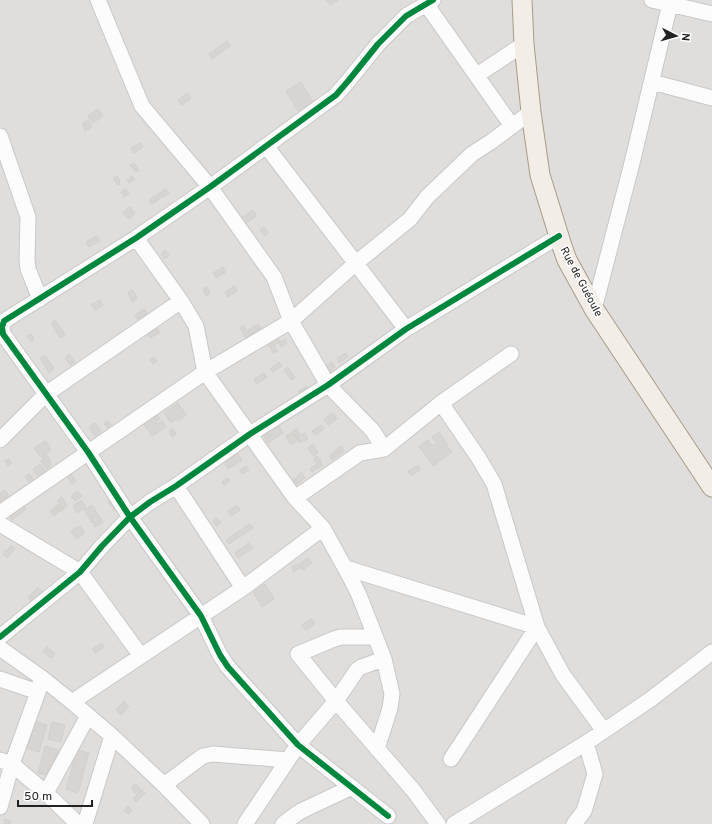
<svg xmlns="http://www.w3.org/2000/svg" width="712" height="824" viewBox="0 0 712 824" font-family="Overpass,sans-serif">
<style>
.residential{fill:#dfdedc}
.building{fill:#d7d4d2;stroke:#d3d0cc}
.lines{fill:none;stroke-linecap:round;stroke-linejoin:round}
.minor-casing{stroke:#c9c8c7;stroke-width:17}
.major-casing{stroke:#a79c86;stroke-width:21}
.minor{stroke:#fdfcfc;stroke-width:15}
.major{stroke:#f3ede7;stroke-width:19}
.cycleway-casing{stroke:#fff;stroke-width:8}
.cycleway{stroke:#00873e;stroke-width:6}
.labels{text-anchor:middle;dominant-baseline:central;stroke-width:3;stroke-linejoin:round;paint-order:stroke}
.street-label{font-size:11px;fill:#222;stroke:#fff}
</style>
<rect width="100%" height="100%" fill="#f0eeeb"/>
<!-- residential -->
<path class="residential" d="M 0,0 L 712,0 L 712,824 L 0,824 Z"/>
<!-- building -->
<path class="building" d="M 326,0 L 338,0 L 330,5 Z
M 227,41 L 230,46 L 212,59 L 209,54 Z
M 301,82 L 313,102 L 298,111 L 286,91 Z
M 187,93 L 191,98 L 182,105 L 178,100 Z
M 98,109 L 103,116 L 93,123 L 88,116 Z
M 88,120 L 92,127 L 85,131 L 82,124 Z
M 141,143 L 143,147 L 134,153 L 131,148 Z
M 134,163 L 139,170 L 136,172 L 130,165 Z
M 117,176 L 120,180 L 119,181 L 120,184 L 117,185 L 113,178 Z
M 132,176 L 135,179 L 129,183 L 127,180 Z
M 126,189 L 129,194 L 124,197 L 121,192 Z
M 166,189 L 169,193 L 163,197 L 160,193 Z
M 159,193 L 162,197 L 158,200 L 155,196 Z
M 154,196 L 157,201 L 152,204 L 149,200 Z
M 130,207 L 135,214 L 128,219 L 123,212 Z
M 253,210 L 256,216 L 241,226 L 238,220 Z
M 264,227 L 268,233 L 265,236 L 260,230 Z
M 97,236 L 100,241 L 89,247 L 86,242 Z
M 165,250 L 169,256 L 164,259 L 161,254 Z
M 223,267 L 226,272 L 216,278 L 213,273 Z
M 234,286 L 237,291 L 228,297 L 225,292 Z
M 207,287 L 210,293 L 206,296 L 203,290 Z
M 133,290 L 137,299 L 132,302 L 128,292 Z
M 100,300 L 103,305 L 95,310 L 91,305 Z
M 144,309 L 148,315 L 139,321 L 135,315 Z
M 55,320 L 65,335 L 60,338 L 51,323 Z
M 258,324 L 261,328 L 251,334 L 248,330 Z
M 243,325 L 251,335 L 246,338 L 240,328 Z
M 157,328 L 160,332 L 150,338 L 147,334 Z
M 31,334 L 34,339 L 31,342 L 27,337 Z
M 277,337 L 280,342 L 274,345 L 277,351 L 274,353 L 267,343 Z
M 285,339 L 287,343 L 281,347 L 279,343 Z
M 346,353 L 348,357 L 339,363 L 337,358 Z
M 69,354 L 75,362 L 70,365 L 65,358 Z
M 45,355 L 54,369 L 49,373 L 40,358 Z
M 154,357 L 157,361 L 153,364 L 150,360 Z
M 279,362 L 282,366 L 273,372 L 270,369 Z
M 332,362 L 335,367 L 326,373 L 322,368 Z
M 288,367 L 295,378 L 291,380 L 284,370 Z
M 264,373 L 267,377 L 257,384 L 254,379 Z
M 307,386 L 309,389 L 300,395 L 298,391 Z
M 178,403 L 186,415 L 178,421 L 176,419 L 171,423 L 164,413 Z
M 156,412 L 160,419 L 156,422 L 157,424 L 162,421 L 166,427 L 152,436 L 142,421 Z
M 333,413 L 337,419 L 328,425 L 324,419 Z
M 108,421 L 111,425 L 107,428 L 104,423 Z
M 95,423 L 101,431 L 95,436 L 89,428 Z
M 278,425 L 283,433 L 268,443 L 263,435 Z
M 321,425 L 324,429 L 315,435 L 312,431 Z
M 173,429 L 176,434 L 172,437 L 169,431 Z
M 297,429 L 300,435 L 299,436 L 302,442 L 300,443 L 293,431 Z
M 293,432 L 298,440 L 291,445 L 286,436 Z
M 439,432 L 448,446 L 444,449 L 445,451 L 449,448 L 452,452 L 433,466 L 432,464 L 439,459 L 438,458 L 431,463 L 419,446 L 428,440 L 432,446 L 436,443 L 432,437 Z
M 305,433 L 308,439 L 304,441 L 301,435 Z
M 46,441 L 51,450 L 40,457 L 34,448 Z
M 313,444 L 318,453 L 313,456 L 308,448 Z
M 341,446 L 344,451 L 337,457 L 334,452 Z
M 236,451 L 242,460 L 228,469 L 223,461 Z
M 333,453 L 336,457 L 332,460 L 329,456 Z
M 46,454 L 51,462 L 49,462 L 51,464 L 50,466 L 50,467 L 46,469 L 41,461 L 44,459 L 42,456 Z
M 317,456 L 321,460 L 317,463 L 313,459 Z
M 9,459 L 12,463 L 8,466 L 5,461 Z
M 320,461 L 323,465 L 312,472 L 310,469 Z
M 40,464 L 45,471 L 37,475 L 33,469 Z
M 418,465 L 420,470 L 411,476 L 408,471 Z
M 246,466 L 249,470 L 242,474 L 240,470 Z
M 70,472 L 76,481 L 72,484 L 66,474 Z
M 301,472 L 305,478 L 297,484 L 293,480 L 297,477 L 297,476 Z
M 29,474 L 33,479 L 29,482 L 25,477 Z
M 228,478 L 230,481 L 224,485 L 222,482 Z
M 5,490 L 9,496 L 1,501 L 0,499 L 0,494 Z
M 78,491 L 82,496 L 75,501 L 71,496 Z
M 62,497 L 67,506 L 63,509 L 58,500 Z
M 113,499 L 119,509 L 115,511 L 108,502 Z
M 81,500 L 86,507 L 77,513 L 73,506 Z
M 59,504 L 63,510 L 59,512 L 55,507 Z
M 23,505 L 26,509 L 12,520 L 9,515 Z
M 92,505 L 103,522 L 95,527 L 94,525 L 95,524 L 94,522 L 92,523 L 90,519 L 94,516 L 94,515 L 89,518 L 84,510 Z
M 237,505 L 240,510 L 231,516 L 228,511 Z
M 55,507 L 59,512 L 54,516 L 50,511 Z
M 217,518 L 221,523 L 216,526 L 213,521 Z
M 250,524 L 253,528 L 229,544 L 226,540 Z
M 80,526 L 85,533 L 76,539 L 71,531 Z
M 249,543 L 253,548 L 238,558 L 235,553 Z
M 11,545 L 15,548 L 12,553 L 8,550 Z
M 6,550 L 11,554 L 7,558 L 3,554 Z
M 308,558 L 312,563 L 303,570 L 299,564 Z
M 297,564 L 300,568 L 294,572 L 292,567 Z
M 265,584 L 274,599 L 262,607 L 253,592 Z
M 38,587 L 42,591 L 32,602 L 28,598 Z
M 311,619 L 315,624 L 306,630 L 302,625 Z
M 102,643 L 104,647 L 95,653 L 92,649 Z
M 47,646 L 55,654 L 51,658 L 43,651 Z
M 124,701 L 129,707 L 121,715 L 116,710 Z
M 34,721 L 47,725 L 39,752 L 26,748 Z
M 52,722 L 65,725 L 61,742 L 48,739 Z
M 45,746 L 58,750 L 51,776 L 38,773 Z
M 77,750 L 89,753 L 78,793 L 66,789 Z
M 135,784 L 140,788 L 135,793 L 131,788 Z
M 141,789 L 145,793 L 136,802 L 133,799 Z
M 128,806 L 132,810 L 129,814 L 124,811 Z
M 5,819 L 11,821 L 10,824 L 4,824 Z"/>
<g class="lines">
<defs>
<path id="minor" d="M 98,0 L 142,106 L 210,187 L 274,277 L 291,321 L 328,385 L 373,431 L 384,449
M 652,0 L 712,14
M 426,4 L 512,126
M 477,75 L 524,44
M 652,82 L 712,98
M 0,136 L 28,217 L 27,260 L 28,269 L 40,299
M 266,146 L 406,329
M 136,238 L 181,301 L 196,326 L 205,372 L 295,498 L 323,528 L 350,577 L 359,595 L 384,659 L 392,694 L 390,708 L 377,749
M 594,309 L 632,163 L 670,4
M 441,403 L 478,457 L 494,484 L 537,627 L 451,759
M 0,440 L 46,394 L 181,301
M 176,486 L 243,588
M 295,498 L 360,453 L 384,449 L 441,403 L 511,354
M 0,513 L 205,372 L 291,321 L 356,263 L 410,219 L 427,197 L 472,154 L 492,141 L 531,112
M 0,524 L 80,572 L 141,656
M 346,568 L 537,627 L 563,675 L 604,731
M 0,637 L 80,572 L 102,546 L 130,517 L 150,502 L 176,486 L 250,434 L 328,385 L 406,329 L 559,236
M 375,637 L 341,637 L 334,639 L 298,654 L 336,701 L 413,790 L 438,824
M 0,648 L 42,678 L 72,702 L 112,736 L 164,785 L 202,824
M 0,679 L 38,692
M 72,702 L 243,588 L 323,528
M 0,760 L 12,764 L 46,793 L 78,824
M 164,785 L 203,756 L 213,754 L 288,760
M 46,793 L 88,716
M 0,807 L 12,764 L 38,692 L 42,678
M 388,816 L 298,745 L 228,667 L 220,655 L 201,616 L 130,517 L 88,452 L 3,334 L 2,327 L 4,321 L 136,238 L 210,187 L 336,95 L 349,80 L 378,44 L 406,16 L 433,0
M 85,824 L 112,736
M 245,824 L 298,745 L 336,701 L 357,670 L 361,667 L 384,659
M 283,824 L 295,815 L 301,811 L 352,787
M 454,824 L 586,743 L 651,699 L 712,652
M 574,824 L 584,811 L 590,791 L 595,774 L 586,743"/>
<path id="major" d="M 522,0 L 524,44 L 531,112 L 540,175 L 562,246 L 567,260 L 594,309 L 712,487"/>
</defs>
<!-- minor casing -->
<use href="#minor" class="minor-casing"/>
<!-- major casing -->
<use href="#major" class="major-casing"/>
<!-- minor -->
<use href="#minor" class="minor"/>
<!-- major -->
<use href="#major" class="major"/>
<defs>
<path id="cycleway" d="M 0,637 L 80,572 L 102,546 L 130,517 L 150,502 L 176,486 L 250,434 L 328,385 L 406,329 L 559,236
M 388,816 L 298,745 L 228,667 L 220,655 L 201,616 L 130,517 L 88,452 L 3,334 L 2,327 L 4,321 L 136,238 L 210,187 L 336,95 L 349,80 L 378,44 L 406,16 L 433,0"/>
</defs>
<!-- cycleway casing -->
<use href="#cycleway" class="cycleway-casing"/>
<!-- cycleway -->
<use href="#cycleway" class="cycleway"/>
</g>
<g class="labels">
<!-- street labels -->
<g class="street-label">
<text transform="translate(581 282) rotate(62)">Rue de Guéoule</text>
</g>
</g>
<!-- north arrow -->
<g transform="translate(676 36) rotate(96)" stroke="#ffffff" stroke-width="3" paint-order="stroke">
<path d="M0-3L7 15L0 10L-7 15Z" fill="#222222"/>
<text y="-6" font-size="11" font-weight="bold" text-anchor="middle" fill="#222222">N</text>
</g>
<!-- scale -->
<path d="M18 800v6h74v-6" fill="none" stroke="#222222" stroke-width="2"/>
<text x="24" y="800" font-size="12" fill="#222222" stroke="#ffffff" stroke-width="3" paint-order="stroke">50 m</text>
</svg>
